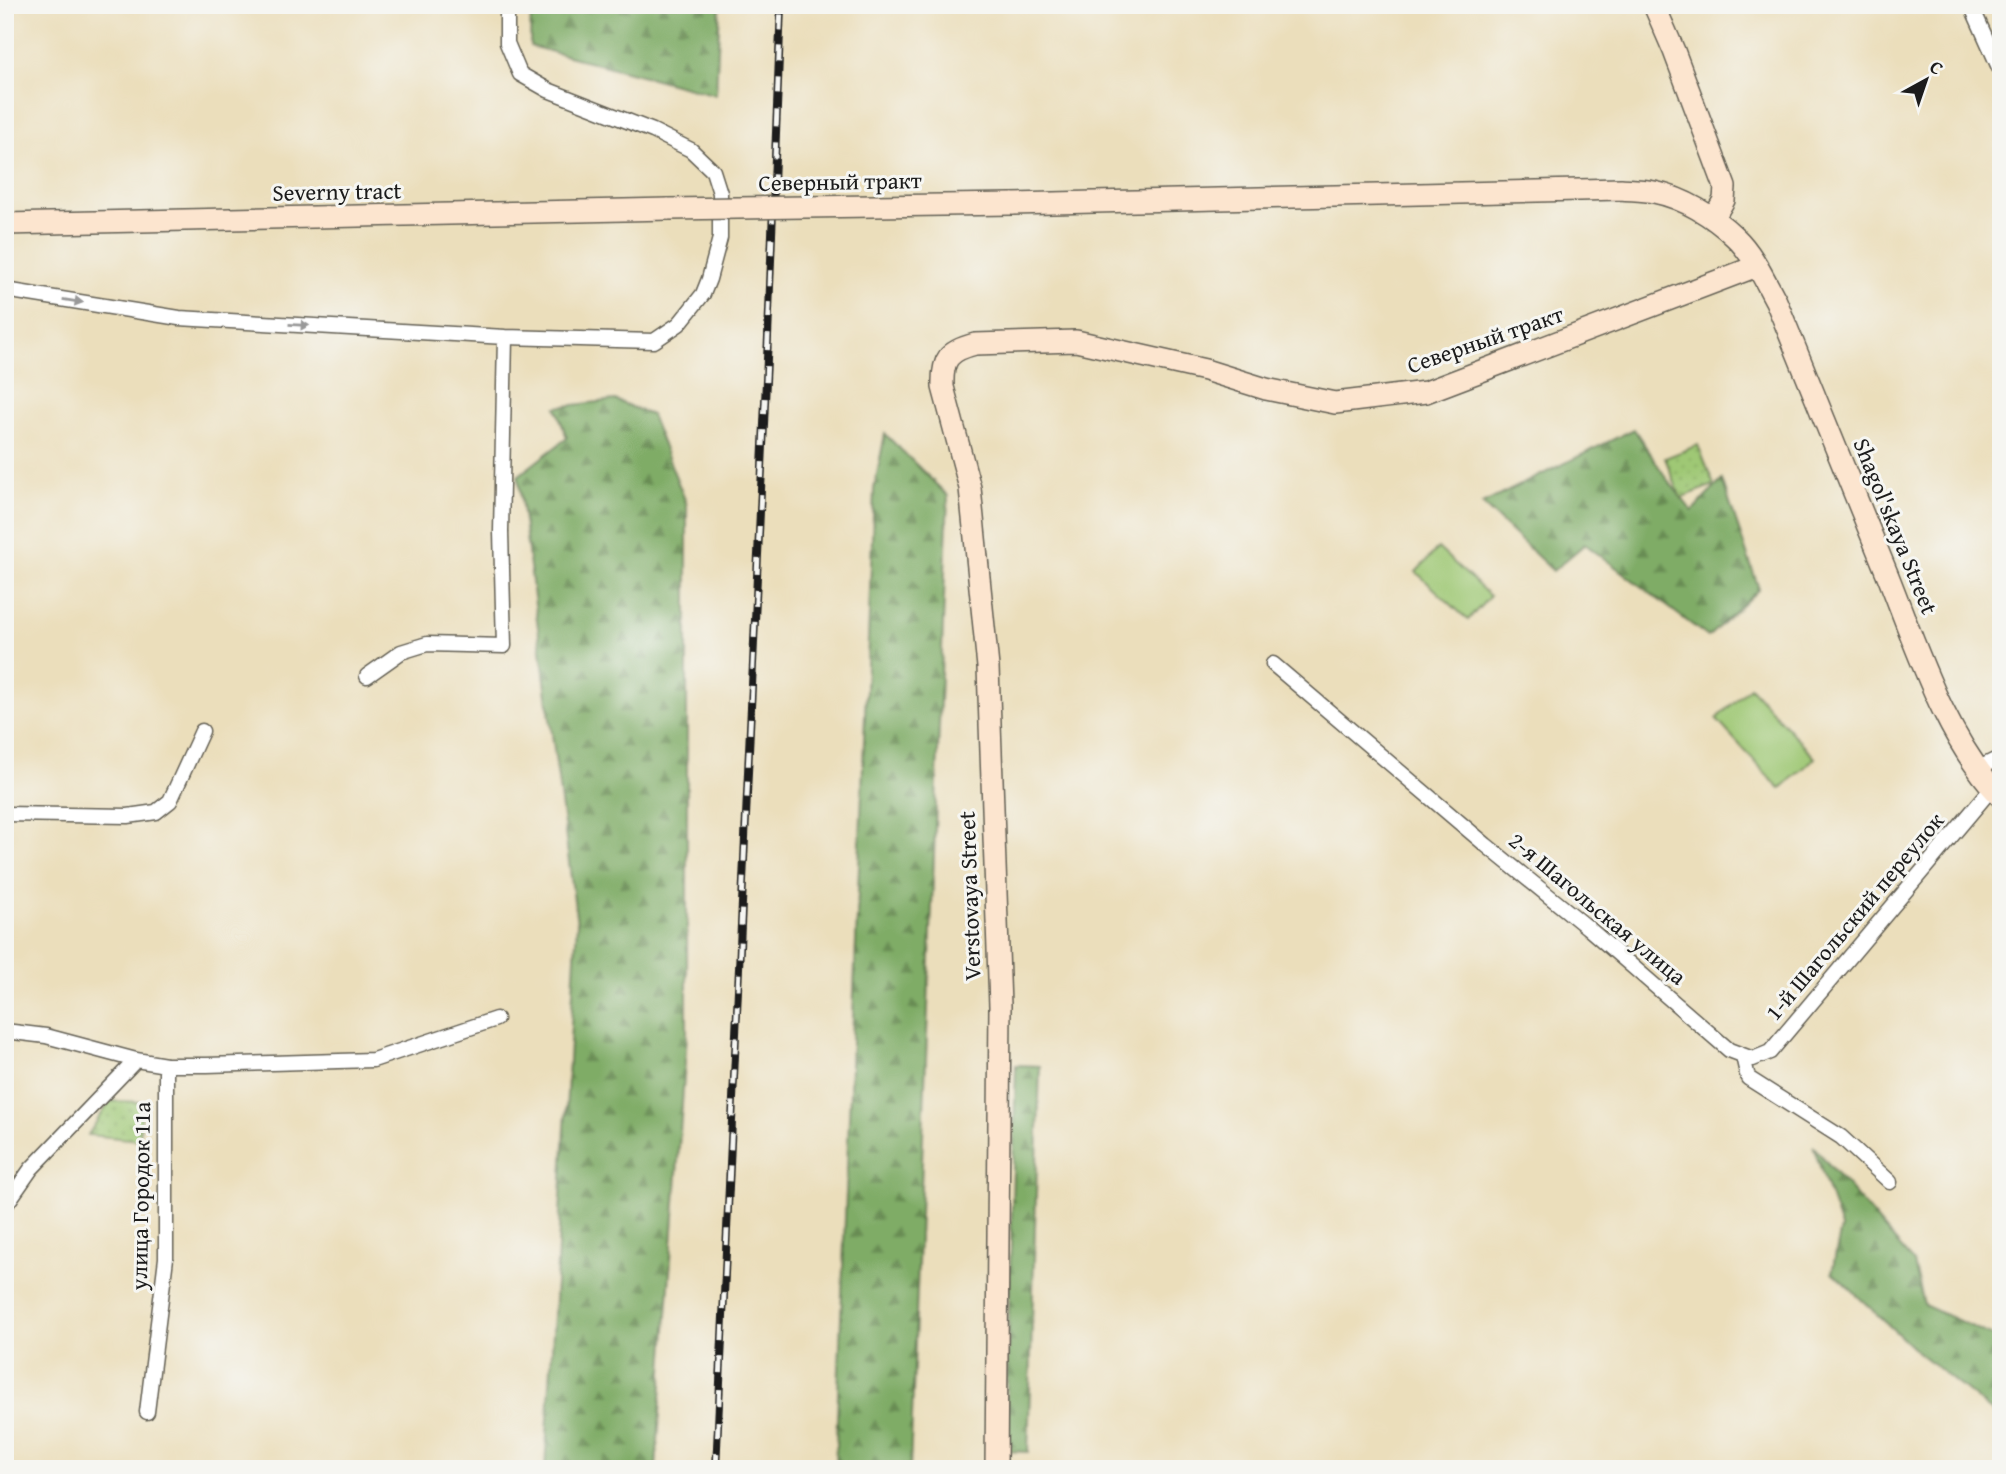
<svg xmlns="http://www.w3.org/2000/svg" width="2006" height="1474" viewBox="0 0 2006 1474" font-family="'Gentium Book Plus',serif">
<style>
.forest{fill:url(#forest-firs);stroke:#4e6441;stroke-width:2}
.park{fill:url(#park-dots);stroke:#5e7248;stroke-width:2}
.garden{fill:#9fc875;stroke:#5e7248;stroke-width:2}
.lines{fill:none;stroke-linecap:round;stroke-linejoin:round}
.street-casing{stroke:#646054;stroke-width:17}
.secondary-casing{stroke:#646054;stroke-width:24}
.street{stroke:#fff;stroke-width:14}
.secondary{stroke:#fce5cf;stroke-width:21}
.rail-casing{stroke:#1c1c1c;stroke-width:8}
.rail{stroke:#f6f6f2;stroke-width:5;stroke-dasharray:16;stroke-linecap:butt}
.secondary-bridge-casing{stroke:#646054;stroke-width:24;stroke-linecap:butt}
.secondary-bridge{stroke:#fce5cf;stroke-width:21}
.oneway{fill:#999}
.labels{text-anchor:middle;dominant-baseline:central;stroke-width:6;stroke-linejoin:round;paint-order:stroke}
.street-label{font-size:23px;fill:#1c1c1c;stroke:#f6f6f2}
</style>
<defs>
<pattern id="forest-firs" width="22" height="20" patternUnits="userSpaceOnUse" patternTransform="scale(1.75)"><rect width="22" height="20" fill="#7fac66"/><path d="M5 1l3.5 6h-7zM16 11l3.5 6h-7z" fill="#678b53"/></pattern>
<pattern id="park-dots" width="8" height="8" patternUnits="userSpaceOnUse" patternTransform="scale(1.75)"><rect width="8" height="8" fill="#9fc875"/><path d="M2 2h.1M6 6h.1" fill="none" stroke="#88ab65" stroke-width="1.8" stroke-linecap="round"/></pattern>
</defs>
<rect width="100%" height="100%" fill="#f6f6f2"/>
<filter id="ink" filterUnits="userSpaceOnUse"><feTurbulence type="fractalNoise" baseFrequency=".0143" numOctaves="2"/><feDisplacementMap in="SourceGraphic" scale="14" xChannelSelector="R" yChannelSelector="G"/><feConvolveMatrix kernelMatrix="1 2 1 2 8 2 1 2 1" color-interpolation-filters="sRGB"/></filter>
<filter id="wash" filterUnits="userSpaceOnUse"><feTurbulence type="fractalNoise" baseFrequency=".00686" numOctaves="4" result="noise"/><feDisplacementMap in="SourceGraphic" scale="28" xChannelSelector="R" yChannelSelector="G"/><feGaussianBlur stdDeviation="1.57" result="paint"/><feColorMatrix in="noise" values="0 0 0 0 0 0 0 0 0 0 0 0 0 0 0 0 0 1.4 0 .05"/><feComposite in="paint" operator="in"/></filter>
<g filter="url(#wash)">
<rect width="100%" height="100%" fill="#ebdebb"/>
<!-- forest -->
<path class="forest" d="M 531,5 L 720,5 L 716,95 L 530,46 Z
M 615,400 L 651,415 L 687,505 L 687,1034 L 656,1469 L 545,1469 L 577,923 L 518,476 L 567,438 L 556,407 Z
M 1634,429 L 1667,479 L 1692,511 L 1722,480 L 1759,589 L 1708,637 L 1585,544 L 1553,571 L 1482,504 Z
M 885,434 L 948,496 L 910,1469 L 835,1469 L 874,489 Z
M 1016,1065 L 1040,1066 L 1028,1452 L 1005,1451 Z
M 1813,1146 L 1914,1263 L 1924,1305 L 1995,1337 L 2001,1342 L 2001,1419 L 1914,1349 L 1832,1272 L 1841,1228 Z"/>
<!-- park -->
<path class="park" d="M 1698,445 L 1714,485 L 1681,498 L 1665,458 Z
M 110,1101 L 143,1102 L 139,1140 L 88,1135 Z"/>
<!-- garden -->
<path class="garden" d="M 1438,548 L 1490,596 L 1468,620 L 1416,572 Z
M 1750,687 L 1815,758 L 1780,789 L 1716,719 Z"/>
</g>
<g filter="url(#ink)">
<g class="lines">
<defs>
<path id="street" d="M 1971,5 L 2001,72
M 5,290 L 179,318 L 505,337 L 654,341 L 679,324 L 703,294 L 709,279 L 720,238 L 720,193 L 713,171 L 691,150 L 653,131 L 548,90 L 520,74 L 507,43 L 507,5
M 1273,664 L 1486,845 L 1587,927 L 1729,1050 L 1753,1059 L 1770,1052 L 1992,788
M 367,676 L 401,652 L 427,644 L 504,646 L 501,532 L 505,337
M 1977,769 L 2001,757
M 5,814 L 128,816 L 156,812 L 170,801 L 202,731
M 5,1031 L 46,1036 L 136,1060 L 166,1065 L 207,1065 L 373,1060 L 496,1019
M 1743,1056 L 1748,1078 L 1841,1137 L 1890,1182
M 5,1206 L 31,1169 L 136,1060
M 147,1412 L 166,1258 L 166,1065"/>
<path id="secondary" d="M 1654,5 L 1674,51 L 1725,187 L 1724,200 L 1713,219
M 1012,204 L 1621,189 C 1632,190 1644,190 1654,192 C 1684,198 1713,216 1735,237 C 1753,254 1764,279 1776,301 C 1813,393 1851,484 1888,576 C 1917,649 1946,740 2001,797
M 5,224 L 669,209
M 996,1469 L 1000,1006 L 988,667 L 970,488 L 943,387 C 942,359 948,351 975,344 L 1076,341 L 1205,370 L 1266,389 L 1335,403 L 1426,392 L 1757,266"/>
</defs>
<!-- street casing -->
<use href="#street" class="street-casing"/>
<!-- secondary casing -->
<use href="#secondary" class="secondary-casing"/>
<!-- street -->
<use href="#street" class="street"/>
<!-- secondary -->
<use href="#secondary" class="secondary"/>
<defs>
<path id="rail" d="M 716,1469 L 768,337 L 781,5"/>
</defs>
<!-- rail casing -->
<use href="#rail" class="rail-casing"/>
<!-- rail -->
<use href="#rail" class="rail"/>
<defs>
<path id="secondary-bridge" d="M 669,209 L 1012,204"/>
</defs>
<!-- secondary-bridge casing -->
<use href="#secondary-bridge" class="secondary-bridge-casing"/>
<!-- secondary-bridge -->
<use href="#secondary-bridge" class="secondary-bridge"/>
</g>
<!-- one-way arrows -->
<defs><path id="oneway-solid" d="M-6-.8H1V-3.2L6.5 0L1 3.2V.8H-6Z" transform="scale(1.75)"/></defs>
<g class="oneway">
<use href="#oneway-solid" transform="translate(73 301) rotate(9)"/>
<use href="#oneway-solid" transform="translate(299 325) rotate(3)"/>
</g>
</g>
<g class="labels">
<!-- street labels -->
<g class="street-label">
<text transform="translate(840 181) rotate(-1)">Северный тракт</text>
<text transform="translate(337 191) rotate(-1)">Severny tract</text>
<text transform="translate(1485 339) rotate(-19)">Северный тракт</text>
<text transform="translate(1896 526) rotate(68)">Shagol'skaya Street</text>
<text transform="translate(969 896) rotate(-92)">Verstovaya Street</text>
<text transform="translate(1598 908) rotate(40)">2-я Шагольская улица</text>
<text transform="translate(1854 916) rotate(-50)">1-й Шагольский переулок</text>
<text transform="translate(140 1196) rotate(-89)">улица Городок 11а</text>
</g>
</g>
<!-- margin -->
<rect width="2006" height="1474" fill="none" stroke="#f6f6f2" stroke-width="28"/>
<!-- north arrow -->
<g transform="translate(1926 80) rotate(40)" stroke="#f6f6f2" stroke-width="5" paint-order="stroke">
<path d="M0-5L12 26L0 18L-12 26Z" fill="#1c1c1c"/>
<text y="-10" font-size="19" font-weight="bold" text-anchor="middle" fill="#1c1c1c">С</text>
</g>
</svg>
